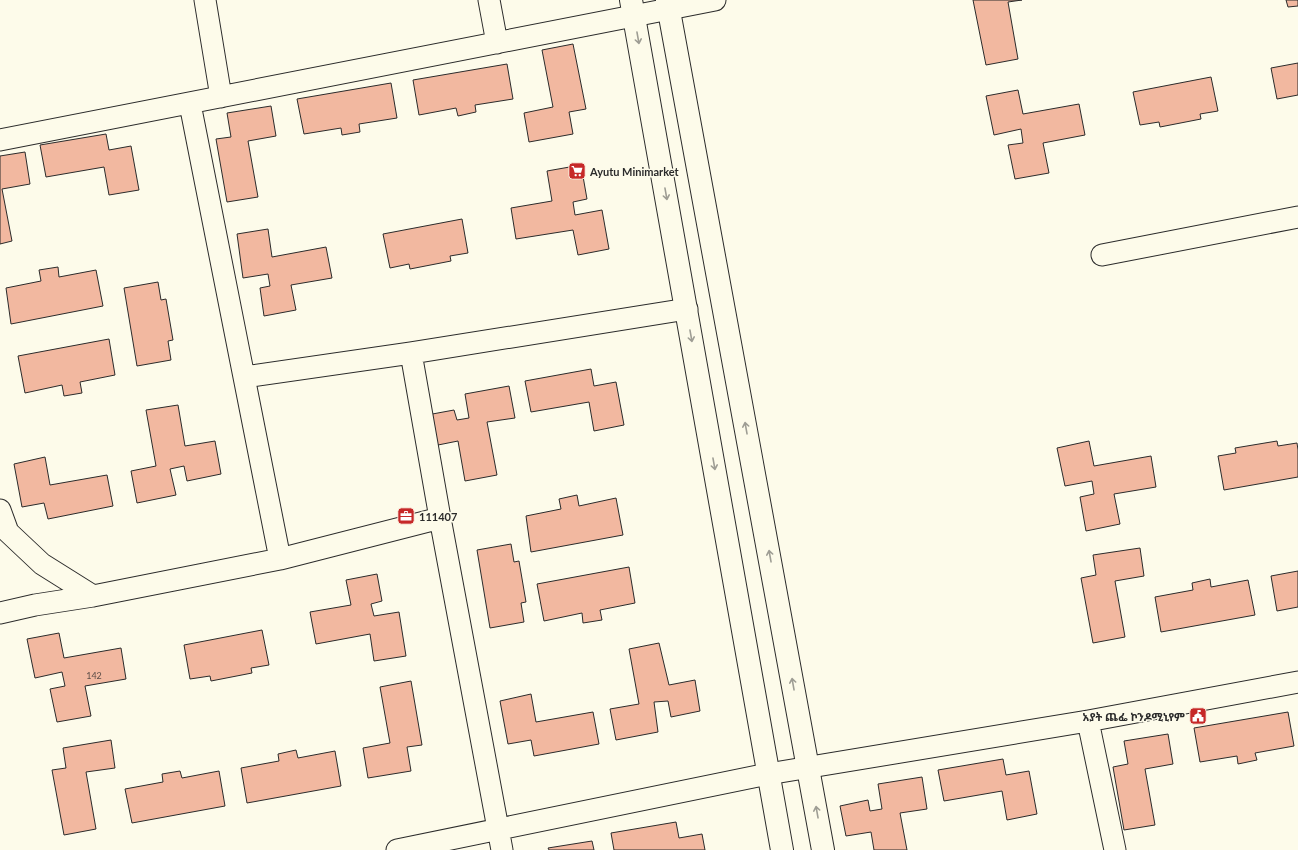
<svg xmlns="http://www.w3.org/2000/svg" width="1298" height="850" viewBox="0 0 1298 850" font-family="Lato,'Noto Sans Ethiopic',sans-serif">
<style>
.building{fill:#f2b8a0;stroke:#2b2b2b}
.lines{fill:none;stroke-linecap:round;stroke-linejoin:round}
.minor-casing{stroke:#2b2b2b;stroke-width:23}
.primary-casing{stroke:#2b2b2b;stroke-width:24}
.minor{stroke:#fdfbea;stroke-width:21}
.primary{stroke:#fdfbea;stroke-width:22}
.oneway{stroke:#9e9d94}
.labels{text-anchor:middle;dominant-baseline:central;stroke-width:3;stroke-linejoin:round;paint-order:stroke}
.number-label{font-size:9px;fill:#5d4e48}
.poi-label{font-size:11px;font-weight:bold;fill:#2b2b2b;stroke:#fdfbea;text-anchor:start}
</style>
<rect width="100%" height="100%" fill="#fdfbea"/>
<!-- building -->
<path class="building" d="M 973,0 L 1022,0 L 1008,2 L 1018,59 L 986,65 Z
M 1286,0 L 1298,0 L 1298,6 L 1288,7 Z
M 573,44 L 586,109 L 569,112 L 573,134 L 529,142 L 524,113 L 553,107 L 542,50 Z
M 1298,63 L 1298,95 L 1277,99 L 1271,68 Z
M 507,64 L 513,99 L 475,105 L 476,112 L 458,116 L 456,108 L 419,115 L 413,80 Z
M 1211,77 L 1218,111 L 1200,114 L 1201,119 L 1160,127 L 1159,122 L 1140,125 L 1133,92 Z
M 391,83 L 397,118 L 359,124 L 360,132 L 342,135 L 341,128 L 304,134 L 297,99 Z
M 1018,90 L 1023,114 L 1079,104 L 1085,135 L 1043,143 L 1049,173 L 1015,179 L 1008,145 L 1023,143 L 1021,129 L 994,135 L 986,96 Z
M 271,106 L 276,136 L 248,141 L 258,197 L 227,202 L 216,139 L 231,137 L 227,113 Z
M 106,134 L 109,150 L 131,146 L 139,190 L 109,195 L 104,167 L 46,177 L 40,145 Z
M 25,152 L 30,184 L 2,189 L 12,241 L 0,244 L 0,156 Z
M 581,165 L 587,199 L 573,202 L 575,215 L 602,210 L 609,249 L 578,255 L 573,230 L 516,239 L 511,208 L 552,201 L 547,171 Z
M 462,219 L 468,253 L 450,256 L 451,261 L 410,269 L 409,264 L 390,268 L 383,234 Z
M 268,229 L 272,257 L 326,247 L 332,278 L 291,285 L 296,310 L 264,316 L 260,288 L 270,286 L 268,274 L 243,278 L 237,234 Z
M 58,267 L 59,277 L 96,270 L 103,306 L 11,324 L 6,288 L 41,281 L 39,270 Z
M 158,282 L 161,300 L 166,299 L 173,340 L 168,341 L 171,360 L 137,366 L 124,288 Z
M 109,339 L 115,375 L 80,382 L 82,393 L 64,396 L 62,385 L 25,393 L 18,356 Z
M 591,369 L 594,386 L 616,382 L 624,425 L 594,431 L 589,402 L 531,412 L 525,381 Z
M 509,386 L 515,418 L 487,422 L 497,475 L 465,481 L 458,441 L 433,446 L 427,415 L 454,410 L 457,420 L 469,418 L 465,394 Z
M 178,405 L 185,446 L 215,441 L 221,474 L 187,481 L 184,466 L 170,469 L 176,495 L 137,503 L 131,471 L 156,466 L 146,410 Z
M 1089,441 L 1094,466 L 1151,456 L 1156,487 L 1114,494 L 1120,524 L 1086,531 L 1080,497 L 1094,494 L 1092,481 L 1065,486 L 1057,448 Z
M 1277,441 L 1278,446 L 1297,443 L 1298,450 L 1298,477 L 1224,490 L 1218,456 L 1236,453 L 1235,448 Z
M 45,457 L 50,485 L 107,475 L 113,506 L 48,519 L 44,503 L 22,507 L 14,464 Z
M 577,495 L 579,506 L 616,498 L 623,535 L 531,552 L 526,516 L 561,509 L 559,499 Z
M 511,544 L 514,562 L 519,561 L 526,602 L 521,603 L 524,622 L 490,628 L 477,550 Z
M 1140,548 L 1144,576 L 1115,581 L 1125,637 L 1093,643 L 1081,578 L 1096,575 L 1093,555 Z
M 629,567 L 635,603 L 600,610 L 602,620 L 583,623 L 582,613 L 544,621 L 537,584 Z
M 1298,571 L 1298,607 L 1277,611 L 1271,576 Z
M 377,574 L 382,601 L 371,604 L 374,616 L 399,612 L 406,656 L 374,661 L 370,634 L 316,644 L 310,612 L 351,605 L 346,580 Z
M 1210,579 L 1211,587 L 1248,580 L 1255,615 L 1161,632 L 1155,597 L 1193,590 L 1192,583 Z
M 262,630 L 269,665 L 251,668 L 252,673 L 211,681 L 210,676 L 190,679 L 184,645 Z
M 59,633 L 64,658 L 121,648 L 126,679 L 85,686 L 91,716 L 57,722 L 50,689 L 65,686 L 62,672 L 35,678 L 27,639 Z
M 659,643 L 669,685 L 695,680 L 700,711 L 671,717 L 668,701 L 654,702 L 658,732 L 616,740 L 610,709 L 639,704 L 629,649 Z
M 411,681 L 422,745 L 407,747 L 411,771 L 368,778 L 363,748 L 390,743 L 380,687 Z
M 531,694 L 536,722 L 593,712 L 599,744 L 534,756 L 531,740 L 508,744 L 500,701 Z
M 1288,712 L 1294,746 L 1255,753 L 1257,760 L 1238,764 L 1237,756 L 1200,762 L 1194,728 Z
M 1168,734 L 1173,764 L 1145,769 L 1155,825 L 1124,830 L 1113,767 L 1128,764 L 1124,741 Z
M 111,740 L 115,768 L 86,772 L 96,829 L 64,835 L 52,770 L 66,768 L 63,748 Z
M 296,750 L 298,758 L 335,751 L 341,786 L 247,803 L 241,768 L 279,761 L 278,754 Z
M 1003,759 L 1006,775 L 1029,771 L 1037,814 L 1007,820 L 1002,791 L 944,801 L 938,770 Z
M 180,771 L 182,778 L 219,771 L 225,806 L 132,823 L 125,789 L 163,782 L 162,774 Z
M 922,777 L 927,809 L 900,813 L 907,850 L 874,850 L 871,832 L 846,836 L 840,806 L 868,800 L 870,811 L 882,809 L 878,784 Z
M 676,822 L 679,838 L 702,834 L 705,850 L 614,850 L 611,833 Z
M 592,841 L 594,850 L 549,850 L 548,848 Z"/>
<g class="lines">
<defs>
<path id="minor" d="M 205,0 L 221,97
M 489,0 L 497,43
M 190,104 L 280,559
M 0,140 L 715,0
M 1102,255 L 1298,217
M 411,353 L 440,518 L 502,850
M 245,377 L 411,353 L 687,309
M 0,510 L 8,532 L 42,564 L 93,596
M 0,613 L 35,605 L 93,596 L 280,559 L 440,518
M 1088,721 L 1115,850
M 397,850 L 768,774 L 1088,721 L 1298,682"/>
<path id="primary" d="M 631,0 L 782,850
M 667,0 L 823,850"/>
</defs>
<!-- minor casing -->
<use href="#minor" class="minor-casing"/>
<!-- primary casing -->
<use href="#primary" class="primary-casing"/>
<!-- minor -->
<use href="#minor" class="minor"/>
<!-- primary -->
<use href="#primary" class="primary"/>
</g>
<!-- one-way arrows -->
<defs><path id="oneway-shaft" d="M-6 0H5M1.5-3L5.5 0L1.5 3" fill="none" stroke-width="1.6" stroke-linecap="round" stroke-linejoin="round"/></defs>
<g class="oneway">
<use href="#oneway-shaft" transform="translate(638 38) rotate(80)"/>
<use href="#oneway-shaft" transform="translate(666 194) rotate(80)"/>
<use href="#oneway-shaft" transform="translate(691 336) rotate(80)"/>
<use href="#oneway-shaft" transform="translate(746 428) rotate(-100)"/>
<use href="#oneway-shaft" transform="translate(714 464) rotate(80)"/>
<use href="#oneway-shaft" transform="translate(770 556) rotate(-100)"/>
<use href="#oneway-shaft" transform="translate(793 684) rotate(-100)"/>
<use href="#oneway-shaft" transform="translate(817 812) rotate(-100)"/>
</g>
<!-- icons -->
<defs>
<symbol id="supermarket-square" viewBox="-11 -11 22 22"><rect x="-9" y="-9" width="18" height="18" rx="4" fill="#c62828" stroke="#fdfbea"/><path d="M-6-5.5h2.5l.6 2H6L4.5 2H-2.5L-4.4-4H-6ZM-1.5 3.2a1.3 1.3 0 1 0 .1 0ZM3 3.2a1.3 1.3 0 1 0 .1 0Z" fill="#fff"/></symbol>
<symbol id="office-square" viewBox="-11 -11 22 22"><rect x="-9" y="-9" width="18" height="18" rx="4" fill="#c62828" stroke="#fdfbea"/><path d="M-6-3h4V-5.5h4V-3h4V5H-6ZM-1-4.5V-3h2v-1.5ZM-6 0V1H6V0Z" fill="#fff"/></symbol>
<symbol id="civic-square" viewBox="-11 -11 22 22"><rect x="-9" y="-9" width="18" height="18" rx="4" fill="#c62828" stroke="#fdfbea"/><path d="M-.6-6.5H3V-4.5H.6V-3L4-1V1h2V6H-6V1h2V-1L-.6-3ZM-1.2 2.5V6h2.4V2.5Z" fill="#fff"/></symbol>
</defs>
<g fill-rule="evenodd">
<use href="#supermarket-square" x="567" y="161" width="20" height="20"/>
<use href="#office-square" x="396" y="506" width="20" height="20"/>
<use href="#civic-square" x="1188" y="706" width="20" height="20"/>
</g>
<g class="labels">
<!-- number labels -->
<g class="number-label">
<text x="94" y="675">142</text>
</g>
<!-- poi labels -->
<g class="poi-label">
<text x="590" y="171">Ayutu Minimarket</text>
<text x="419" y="516">111407</text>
<text x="1185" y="716" text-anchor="end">አያት ጨፌ ኮንዶሚኒየም</text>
</g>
</g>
</svg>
